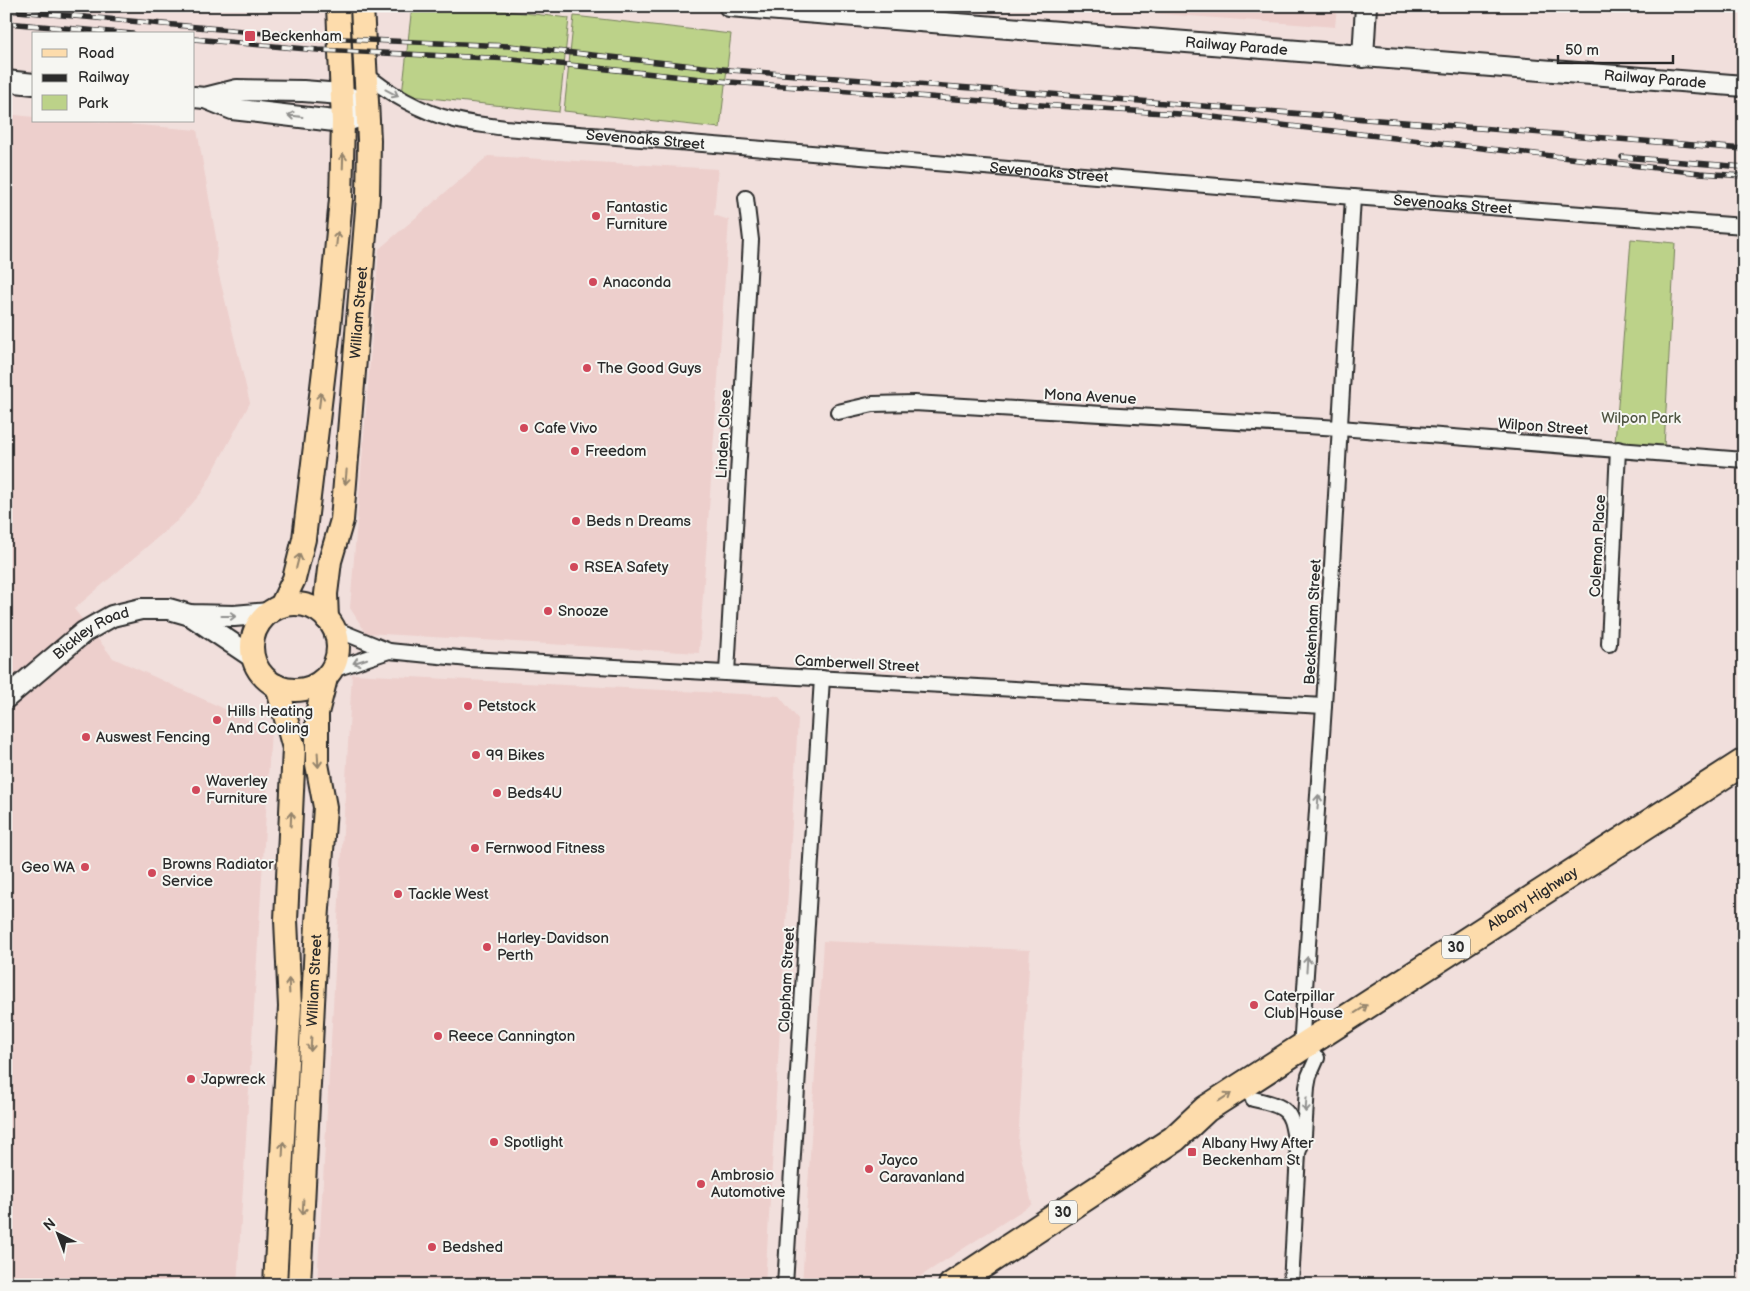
<svg xmlns="http://www.w3.org/2000/svg" width="1750" height="1291" viewBox="0 0 1750 1291" font-family="'Balsamiq Sans',sans-serif">
<style>
.built{fill:#edcfcc}
.green{fill:#bcd289;stroke:#747e5a}
.lines{fill:none;stroke-linecap:round;stroke-linejoin:round}
.street-casing{stroke:#2b2b2b;stroke-width:18}
.secondary-casing{stroke:#2b2b2b;stroke-width:24}
.primary-casing{stroke:#2b2b2b;stroke-width:26}
.highway-casing{stroke:#2b2b2b;stroke-width:30}
.street{stroke:#f6f6f2;stroke-width:14}
.secondary{stroke:#f6f6f2;stroke-width:20}
.primary{stroke:#fddcac;stroke-width:22}
.highway{stroke:#fddcac;stroke-width:26}
.rail-casing{stroke:#2b2b2b;stroke-width:5.5}
.rail{stroke:#f6f6f2;stroke-width:4;stroke-dasharray:11;stroke-linecap:butt}
.oneway{stroke:#90908e}
.oneway2{stroke:#94846c}
.poi-dot{fill:#d1495b;stroke:#f6f6f2;stroke-width:2}
.labels{text-anchor:middle;dominant-baseline:central;stroke-width:4;stroke-linejoin:round;paint-order:stroke}
.shield{fill:#f6f6f2;stroke:#686867;stroke-width:1}
.shield-label{font-size:14px;font-weight:bold;fill:#2b2b2b}
.poi-label{font-size:15px;fill:#2b2b2b;stroke:#f6f6f2;text-anchor:start}
.street-label{font-size:15px;fill:#2b2b2b;stroke:#f6f6f2}
.park-label{font-size:15px;fill:#4f5542;stroke:#f6f6f2}
</style>
<rect width="100%" height="100%" fill="#f1dfdc"/>
<filter id="ink" filterUnits="userSpaceOnUse"><feTurbulence type="fractalNoise" baseFrequency=".02" numOctaves="2"/><feDisplacementMap in="SourceGraphic" scale="10" xChannelSelector="R" yChannelSelector="G"/><feConvolveMatrix kernelMatrix="1 2 1 2 8 2 1 2 1" color-interpolation-filters="sRGB"/></filter>
<g filter="url(#ink)">
<!-- built -->
<path class="built" d="M 1059,6 L 1337,6 L 1335,27 Z
M 6,114 L 34,117 L 34,121 L 93,121 L 197,130 L 217,243 L 216,263 L 250,403 L 202,492 L 178,520 L 74,609 L 113,658 L 271,730 L 237,1285 L 6,1285 Z
M 488,156 L 718,169 L 714,215 L 729,220 L 699,653 L 366,633 L 350,608 L 379,249 Z
M 352,674 L 779,696 L 798,719 L 765,1285 L 317,1285 Z
M 823,941 L 1030,950 L 1018,1143 L 1032,1204 L 907,1285 L 802,1285 Z"/>
<!-- green -->
<path class="green" d="M 412,6 L 461,6 L 569,18 L 559,112 L 402,95 Z
M 574,16 L 731,34 L 720,128 L 564,111 Z
M 1631,239 L 1675,243 L 1664,447 L 1615,443 Z"/>
<g class="lines">
<defs>
<g id="street">
<path id="s1" d="M 365,73 C 385,92 424,113 451,119 C 468,124 487,125 505,128 L 1353,197 L 1744,226"/>
<path d="M 838,412 L 873,404 L 914,403 L 1340,428 L 1744,460"/>
<path d="M 335,629 L 389,651 L 469,659 L 1324,706"/>
<path d="M 1609,644 L 1618,449"/>
<path d="M 332,670 L 389,651"/>
<path d="M 727,673 L 751,240 L 746,198"/>
<path d="M 1301,1048 L 1324,706 L 1353,197"/>
<path d="M 1253,1099 C 1297,1108 1289,1115 1298,1153"/>
<path d="M 785,1285 L 822,678"/>
<path d="M 1291,1285 L 1298,1153 L 1304,1135 L 1307,1087 L 1309,1076 L 1317,1058"/>
</g>
<g id="secondary">
<path id="s2" d="M 729,6 L 1744,86"/>
<path d="M 1363,57 L 1366,6"/>
<path d="M 6,81 L 34,84"/>
<path d="M 194,97 L 205,98 L 237,90 L 303,91 L 341,94 L 367,105"/>
<path d="M 205,98 L 232,109 L 343,122 L 368,114"/>
<path d="M 190,615 L 254,658"/>
<path id="s3" d="M 6,698 L 84,632 L 112,616 L 141,609 L 169,609 L 190,615 L 234,616 L 269,613"/>
</g>
<g id="primary">
<circle cx="295" cy="647" r="43"/>
<path d="M 281,606 L 294,579 L 304,539 L 329,328 L 341,199 L 343,122 L 338,6"/>
<path id="s4" d="M 327,619 L 326,594 L 330,561 L 342,520 L 368,197 L 369,140 L 362,6"/>
<path d="M 275,1285 L 290,1007 L 286,920 L 294,748 L 277,686"/>
<path id="s5" d="M 299,1285 L 317,923 L 325,807 L 317,764 L 317,713 L 326,678"/>
</g>
<g id="highway">
<path id="s6" d="M 952,1285 L 1174,1139 L 1206,1109 L 1744,762"/>
</g>
</defs>
<!-- street casing -->
<use href="#street" class="street-casing"/>
<!-- secondary casing -->
<use href="#secondary" class="secondary-casing"/>
<!-- primary casing -->
<use href="#primary" class="primary-casing"/>
<!-- highway casing -->
<use href="#highway" class="highway-casing"/>
<!-- street -->
<use href="#street" class="street"/>
<!-- secondary -->
<use href="#secondary" class="secondary"/>
<!-- primary -->
<use href="#primary" class="primary"/>
<!-- highway -->
<use href="#highway" class="highway"/>
<defs>
<path id="rail" d="M 6,10 L 320,38 L 509,46 L 731,70 L 1102,98 L 1744,149
M 6,23 L 133,34
M 194,39 L 318,50 L 512,59 L 730,82 L 996,102 L 1195,115 L 1700,173 L 1744,176
M 1622,157 L 1744,167"/>
</defs>
<!-- rail casing -->
<use href="#rail" class="rail-casing"/>
<!-- rail -->
<use href="#rail" class="rail"/>
</g>
<!-- one-way arrows -->
<defs><path id="oneway-shaft" d="M-6 0H5M1.5-3L5.5 0L1.5 3" fill="none" stroke-width="1.6" stroke-linecap="round" stroke-linejoin="round" transform="scale(1.25)"/></defs>
<g class="oneway">
<use href="#oneway-shaft" transform="translate(392 93) rotate(28)"/>
<use href="#oneway-shaft" transform="translate(295 116) rotate(-173)"/>
<use href="#oneway-shaft" transform="translate(229 616)"/>
<use href="#oneway-shaft" transform="translate(360 661) rotate(162)"/>
<use href="#oneway-shaft" transform="translate(1318 802) rotate(-86)"/>
<use href="#oneway-shaft" transform="translate(1307 964) rotate(-86)"/>
<use href="#oneway-shaft" transform="translate(1306 1105) rotate(94)"/>
</g>
<g class="oneway2">
<use href="#oneway-shaft" transform="translate(343 161) rotate(-88)"/>
<use href="#oneway-shaft" transform="translate(337 239) rotate(-84)"/>
<use href="#oneway-shaft" transform="translate(320 400) rotate(-83)"/>
<use href="#oneway-shaft" transform="translate(346 477) rotate(95)"/>
<use href="#oneway-shaft" transform="translate(298 561) rotate(-76)"/>
<use href="#oneway-shaft" transform="translate(318 760) rotate(87)"/>
<use href="#oneway-shaft" transform="translate(291 819) rotate(-87)"/>
<use href="#oneway-shaft" transform="translate(289 986) rotate(-93)"/>
<use href="#oneway-shaft" transform="translate(1361 1009) rotate(-33)"/>
<use href="#oneway-shaft" transform="translate(311 1044) rotate(93)"/>
<use href="#oneway-shaft" transform="translate(1225 1097) rotate(-33)"/>
<use href="#oneway-shaft" transform="translate(283 1149) rotate(-87)"/>
<use href="#oneway-shaft" transform="translate(303 1207) rotate(93)"/>
</g>
</g>
<!-- markers -->
<g class="poi-dot">
<rect x="244" y="30" width="12" height="12" rx="2.5"/>
<circle cx="596" cy="216" r="5"/>
<circle cx="593" cy="282" r="5"/>
<circle cx="587" cy="368" r="5"/>
<circle cx="524" cy="428" r="5"/>
<circle cx="575" cy="451" r="5"/>
<circle cx="576" cy="521" r="5"/>
<circle cx="574" cy="567" r="5"/>
<circle cx="548" cy="611" r="5"/>
<circle cx="468" cy="706" r="5"/>
<circle cx="217" cy="720" r="5"/>
<circle cx="86" cy="737" r="5"/>
<circle cx="476" cy="755" r="5"/>
<circle cx="196" cy="790" r="5"/>
<circle cx="497" cy="793" r="5"/>
<circle cx="475" cy="848" r="5"/>
<circle cx="85" cy="867" r="5"/>
<circle cx="152" cy="873" r="5"/>
<circle cx="398" cy="894" r="5"/>
<circle cx="487" cy="947" r="5"/>
<circle cx="1254" cy="1005" r="5"/>
<circle cx="438" cy="1036" r="5"/>
<circle cx="191" cy="1079" r="5"/>
<circle cx="494" cy="1142" r="5"/>
<rect x="1187" y="1147" width="10" height="10" rx="2.5"/>
<circle cx="869" cy="1169" r="5"/>
<circle cx="701" cy="1184" r="5"/>
<circle cx="432" cy="1247" r="5"/>
</g>
<g class="labels">
<!-- shield labels -->
<g class="shield">
<rect x="1442" y="935.5" width="28" height="23" rx="4"/>
<rect x="1049" y="1200.5" width="28" height="23" rx="4"/>
</g>
<g class="shield-label">
<text x="1456" y="947">30</text>
<text x="1063" y="1212">30</text>
</g>
<!-- poi labels -->
<g class="poi-label">
<text x="261" y="36">Beckenham</text>
<text x="606" y="207">Fantastic<tspan x="606" dy="17">Furniture</tspan></text>
<text x="603" y="282">Anaconda</text>
<text x="597" y="368">The Good Guys</text>
<text x="534" y="428">Cafe Vivo</text>
<text x="585" y="451">Freedom</text>
<text x="586" y="521">Beds n Dreams</text>
<text x="584" y="567">RSEA Safety</text>
<text x="558" y="611">Snooze</text>
<text x="478" y="706">Petstock</text>
<text x="227" y="711">Hills Heating<tspan x="227" dy="17">And Cooling</tspan></text>
<text x="96" y="737">Auswest Fencing</text>
<text x="486" y="755">99 Bikes</text>
<text x="206" y="781">Waverley<tspan x="206" dy="17">Furniture</tspan></text>
<text x="507" y="793">Beds4U</text>
<text x="485" y="848">Fernwood Fitness</text>
<text x="162" y="864">Browns Radiator<tspan x="162" dy="17">Service</tspan></text>
<text x="75" y="867" text-anchor="end">Geo WA</text>
<text x="408" y="894">Tackle West</text>
<text x="497" y="938">Harley-Davidson<tspan x="497" dy="17">Perth</tspan></text>
<text x="1264" y="996">Caterpillar<tspan x="1264" dy="17">Club House</tspan></text>
<text x="448" y="1036">Reece Cannington</text>
<text x="201" y="1079">Japwreck</text>
<text x="504" y="1142">Spotlight</text>
<text x="1202" y="1143">Albany Hwy After<tspan x="1202" dy="17">Beckenham St</tspan></text>
<text x="879" y="1160">Jayco<tspan x="879" dy="17">Caravanland</tspan></text>
<text x="711" y="1175">Ambrosio<tspan x="711" dy="17">Automotive</tspan></text>
<text x="442" y="1247">Bedshed</text>
</g>
<!-- street labels -->
<g class="street-label">
<text stroke="none"><textPath href="#s2" startOffset="509">Railway Parade</textPath></text>
<text stroke="none"><textPath href="#s2" startOffset="929">Railway Parade</textPath></text>
<text stroke="none"><textPath href="#s1" startOffset="294">Sevenoaks Street</textPath></text>
<text stroke="none"><textPath href="#s1" startOffset="699">Sevenoaks Street</textPath></text>
<text stroke="none"><textPath href="#s1" startOffset="1104">Sevenoaks Street</textPath></text>
<text stroke="none"><textPath href="#s4" startOffset="309">William Street</textPath></text>
<text transform="translate(1090 397) rotate(3)">Mona Avenue</text>
<text transform="translate(1543 427) rotate(4)">Wilpon Street</text>
<text transform="translate(724 434) rotate(-87)">Linden Close</text>
<text transform="translate(1598 546) rotate(-87)">Coleman Place</text>
<text transform="translate(1313 622) rotate(-87)">Beckenham Street</text>
<text stroke="none"><textPath href="#s3" startOffset="108">Bickley Road</textPath></text>
<text transform="translate(857 664) rotate(3)">Camberwell Street</text>
<text stroke="none"><textPath href="#s6" startOffset="698">Albany Highway</textPath></text>
<text stroke="none"><textPath href="#s5" startOffset="305">William Street</textPath></text>
<text transform="translate(787 980) rotate(-87)">Clapham Street</text>
</g>
<!-- park labels -->
<g class="park-label">
<text x="1641" y="418">Wilpon Park</text>
</g>
</g>
<!-- margin -->
<rect width="1750" height="1291" fill="none" stroke="#f6f6f2" stroke-width="25"/>
<rect x="12" y="12" width="1725" height="1266" fill="none" stroke="#2b2b2b" stroke-width="2" filter="url(#ink)"/>
<!-- legend -->
<rect x="32" y="32" width="162" height="90" fill="#f6f6f2" stroke="#a5a5a2"/>
<rect x="42" y="49" width="25" height="8" fill="#fddcac" stroke="#a5a5a2"/>
<text x="78" y="58" font-size="15" fill="#2b2b2b">Road</text>
<rect x="42" y="74" width="25" height="8" fill="#2b2b2b" stroke="#a5a5a2"/>
<text x="78" y="82" font-size="15" fill="#2b2b2b">Railway</text>
<rect x="42" y="95" width="25" height="15" fill="#bcd289" stroke="#a5a5a2"/>
<text x="78" y="108" font-size="15" fill="#2b2b2b">Park</text>
<!-- north arrow -->
<g transform="translate(58 1234) rotate(318)" stroke="#f6f6f2" stroke-width="4" paint-order="stroke">
<path d="M0-4L9 19L0 12L-9 19Z" fill="#2b2b2b"/>
<text y="-8" font-size="14" font-weight="bold" text-anchor="middle" fill="#2b2b2b">N</text>
</g>
<!-- scale -->
<path d="M1558 55v8h115v-8" fill="none" stroke="#2b2b2b" stroke-width="2.5"/>
<text x="1565" y="55" font-size="15" fill="#2b2b2b" stroke="#f6f6f2" stroke-width="4" paint-order="stroke">50 m</text>
</svg>
